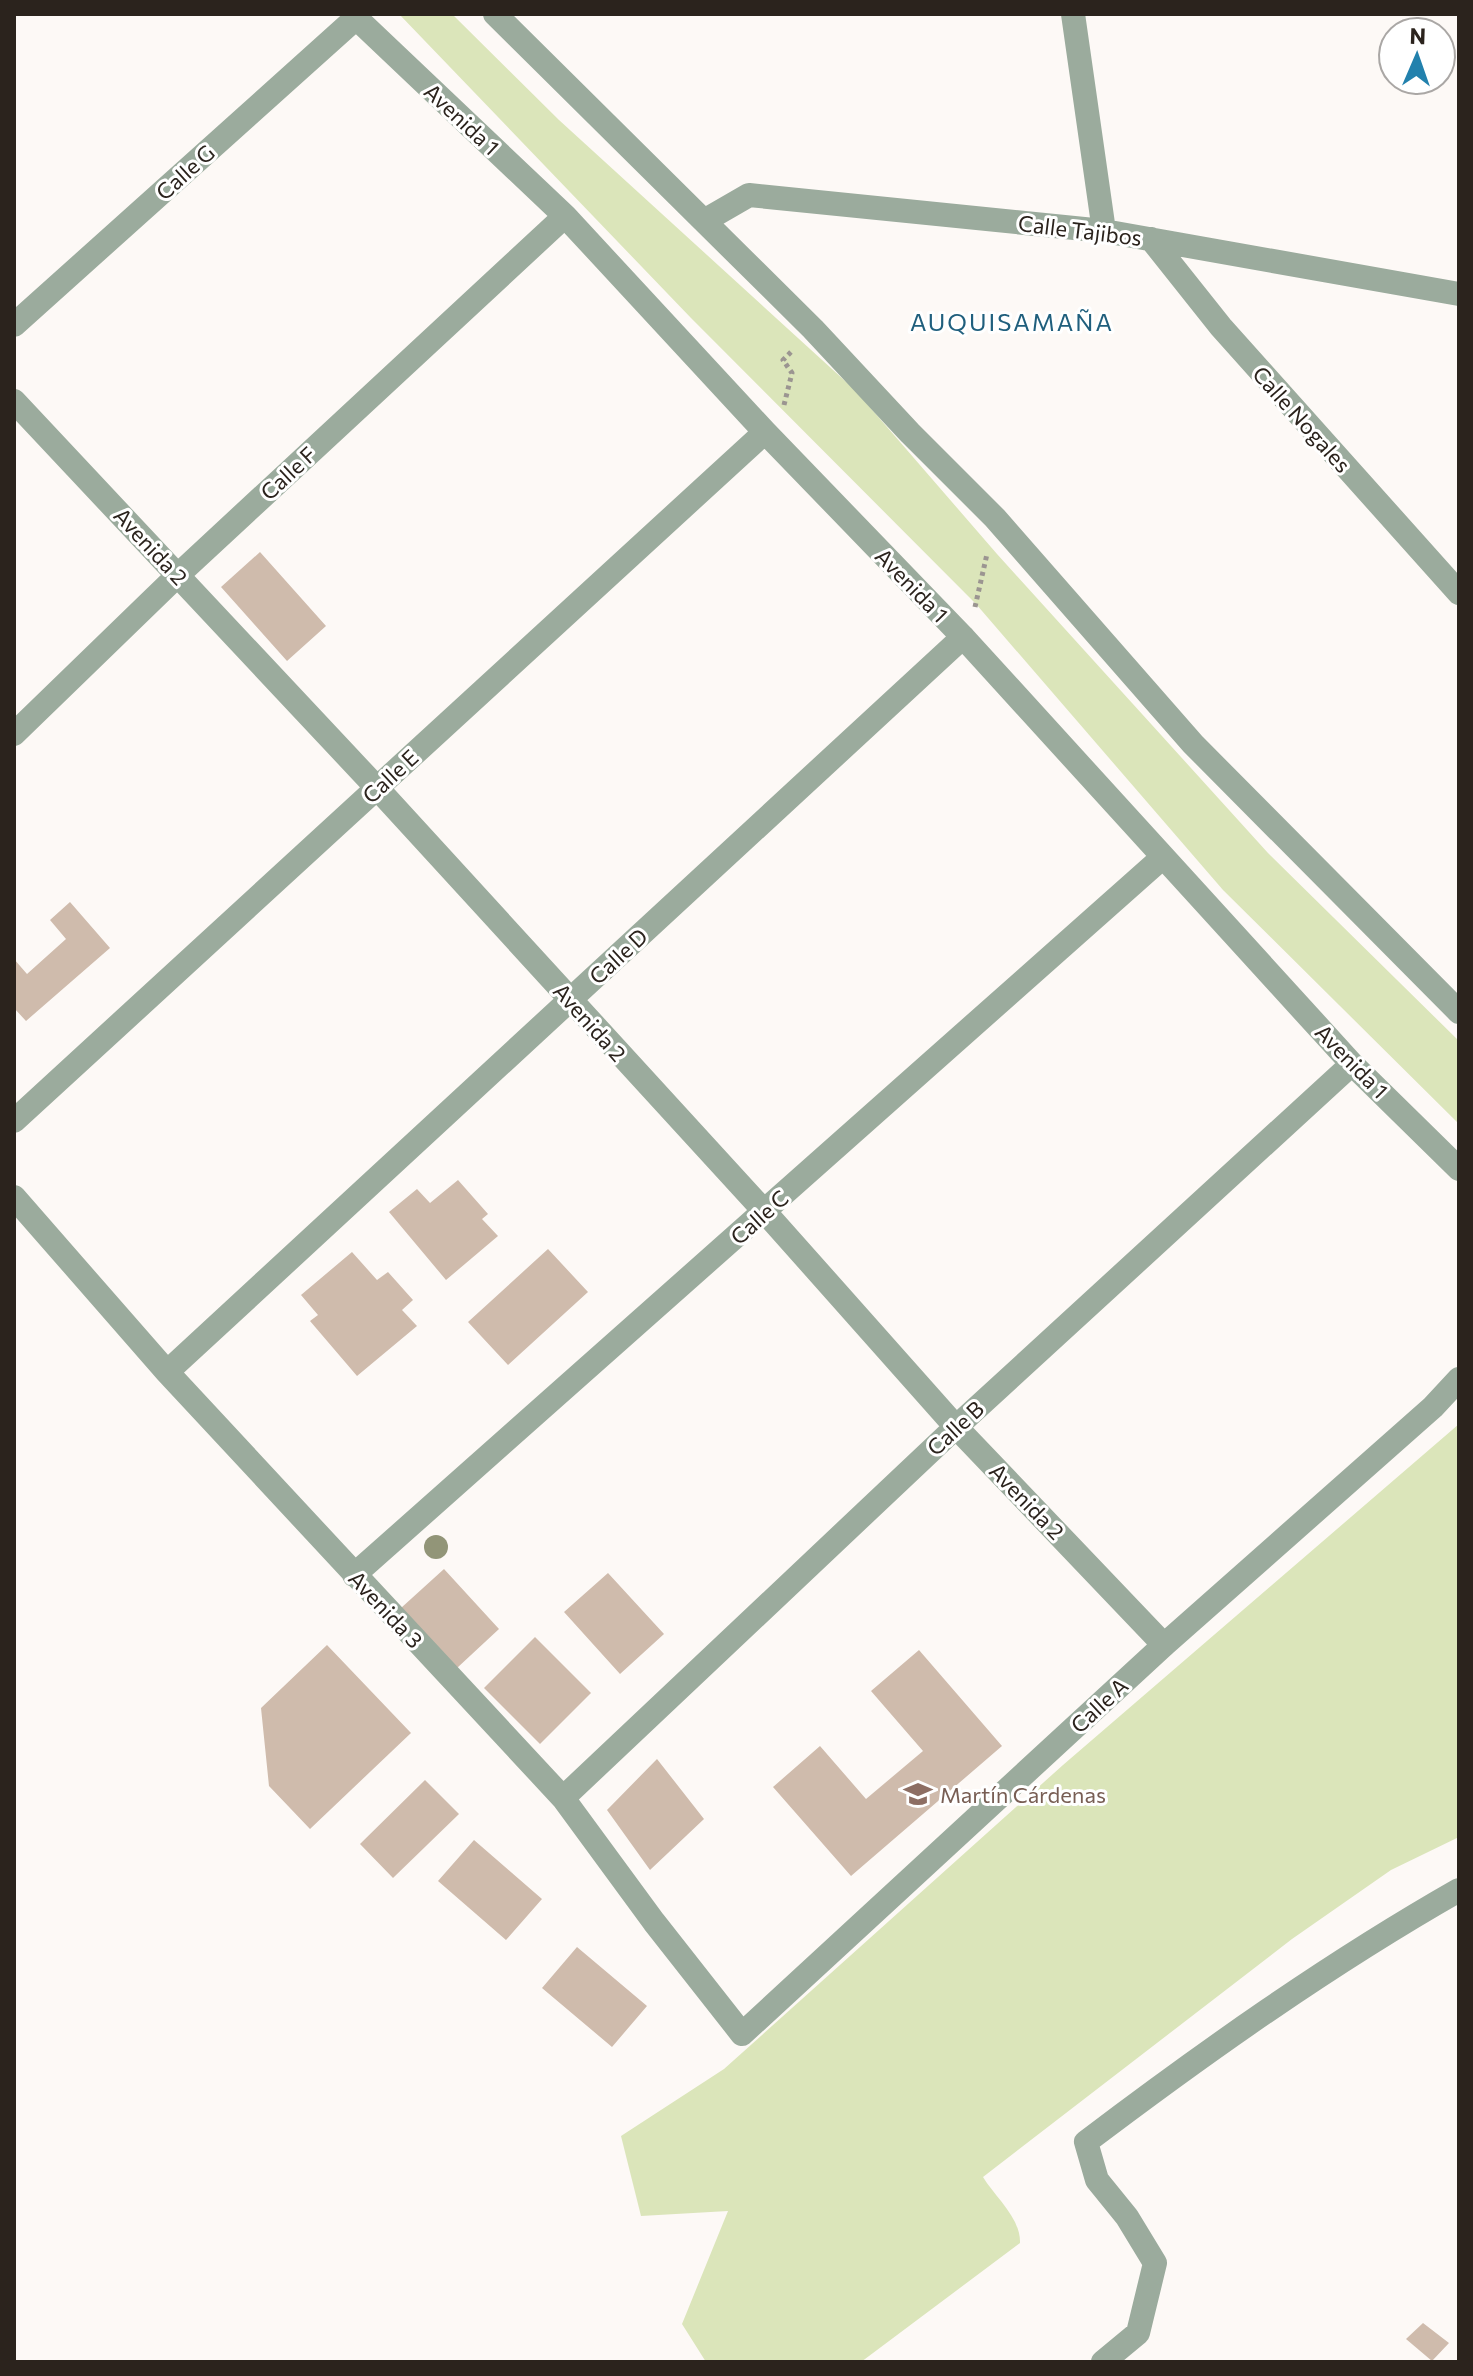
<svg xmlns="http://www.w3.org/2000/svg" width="1473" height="2376" viewBox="0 0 1473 2376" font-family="Commissioner,sans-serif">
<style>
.green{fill:#dbe5ba}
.building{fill:#cfbbac}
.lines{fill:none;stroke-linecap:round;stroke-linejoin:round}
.path{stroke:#9b9591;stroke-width:5;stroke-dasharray:4 4;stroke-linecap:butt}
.minor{stroke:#9bab9d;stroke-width:24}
.tree{fill:#929578}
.labels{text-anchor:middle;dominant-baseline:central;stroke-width:6;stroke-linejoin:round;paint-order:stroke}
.street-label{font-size:22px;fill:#2b231d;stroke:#fff}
.education-label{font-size:22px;fill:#785e54;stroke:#fff;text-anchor:start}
.neighbourhood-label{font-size:24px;letter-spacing:2px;fill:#205f7d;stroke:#fff}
</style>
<rect width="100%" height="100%" fill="#fdf9f6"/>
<!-- green -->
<path class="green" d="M 399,14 L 452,14 L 559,120 L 855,390 L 997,554 L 1268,853 L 1459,1041 L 1459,1124 L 1223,890 L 976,604 L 691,318 Z
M 1459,1424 L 1459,1837 L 1391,1870 L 1292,1939 L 983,2177 C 995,2197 1021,2218 1020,2243 L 861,2362 L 706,2362 L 682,2324 L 728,2211 L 641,2216 L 621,2136 L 724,2069 L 1063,1765 Z"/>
<!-- building -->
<path class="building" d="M 260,552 L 326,626 L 287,661 L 221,587 Z
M 70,902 L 110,948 L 26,1021 L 14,1008 L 14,959 L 27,974 L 66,939 L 50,920 Z
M 458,1180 L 488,1214 L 482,1219 L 498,1236 L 446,1280 L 389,1212 L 417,1189 L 430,1203 Z
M 548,1249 L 588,1292 L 508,1365 L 468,1322 Z
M 352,1252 L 377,1280 L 388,1272 L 413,1300 L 402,1310 L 417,1326 L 357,1376 L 310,1321 L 318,1315 L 301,1295 Z
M 444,1569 L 499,1629 L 457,1668 L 401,1608 Z
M 608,1573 L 664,1634 L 620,1674 L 564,1612 Z
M 535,1637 L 591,1693 L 540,1744 L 484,1688 Z
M 327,1645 L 411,1733 L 310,1829 L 269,1786 L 261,1708 Z
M 919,1650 L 1002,1746 L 851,1876 L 773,1787 L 820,1746 L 866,1799 L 923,1751 L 871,1691 Z
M 657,1759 L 704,1819 L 650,1870 L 607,1810 Z
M 425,1780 L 459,1814 L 393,1878 L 360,1844 Z
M 474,1840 L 542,1899 L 506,1940 L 438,1881 Z
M 577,1947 L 647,2006 L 612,2047 L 542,1988 Z
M 1423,2323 L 1449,2343 L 1432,2361 L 1406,2339 Z"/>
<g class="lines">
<!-- path -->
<path class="path" d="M 784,405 L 792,373 L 783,360 L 792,351
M 975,607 L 987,554"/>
<!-- minor -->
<path class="minor" d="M 352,14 L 565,216 L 765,432 L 963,637 L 1352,1064 L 1459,1169
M 495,14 L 813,329 L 910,433 L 995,518 L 1193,744 L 1459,1012
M 1073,14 L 1104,231
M 704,221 L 749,195 L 1104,231 L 1459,294
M 1151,239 L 1221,327 L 1459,593
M 14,325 L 356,18
M 14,401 L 377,788 L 765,1212 L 956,1427 L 1164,1645
M 14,734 L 178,575 L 565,216
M 14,1121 L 765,432
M 14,1197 L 167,1372 L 563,1798 L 654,1922 L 742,2034 L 1164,1645 L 1433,1407 L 1459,1379
M 167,1372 L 963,637
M 354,1575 L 1163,857
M 563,1798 L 956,1427 L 1352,1064
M 1103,2362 L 1138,2333 L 1155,2263 L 1127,2217 L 1097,2180 L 1086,2142 C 1205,2052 1329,1964 1459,1890"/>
</g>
<!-- trees -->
<circle class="tree" cx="436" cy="1547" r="12"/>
<!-- icons -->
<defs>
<symbol id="school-bare" viewBox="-9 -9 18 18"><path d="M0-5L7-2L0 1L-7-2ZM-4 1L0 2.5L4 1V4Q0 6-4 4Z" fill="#8d6e63" stroke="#fff" stroke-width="2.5" paint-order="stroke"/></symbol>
</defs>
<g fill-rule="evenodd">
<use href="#school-bare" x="898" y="1774" width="40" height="40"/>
</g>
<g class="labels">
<!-- street labels -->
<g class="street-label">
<text transform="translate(462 119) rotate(43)">Avenida 1</text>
<text transform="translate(185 172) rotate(-42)">Calle G</text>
<text transform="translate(1080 230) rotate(7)">Calle Tajibos</text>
<text transform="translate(1302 419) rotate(48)">Calle Nogales</text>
<text transform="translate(288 473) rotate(-43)">Calle F</text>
<text transform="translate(151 546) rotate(47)">Avenida 2</text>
<text transform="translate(912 585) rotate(46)">Avenida 1</text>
<text transform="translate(390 776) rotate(-43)">Calle E</text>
<text transform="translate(618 956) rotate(-43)">Calle D</text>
<text transform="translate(590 1022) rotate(48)">Avenida 2</text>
<text transform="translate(1352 1061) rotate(46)">Avenida 1</text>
<text transform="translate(759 1217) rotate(-42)">Calle C</text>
<text transform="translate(955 1428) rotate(-43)">Calle B</text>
<text transform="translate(1027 1501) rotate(46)">Avenida 2</text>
<text transform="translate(386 1609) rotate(47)">Avenida 3</text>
<text transform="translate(1099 1705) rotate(-43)">Calle A</text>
</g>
<!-- education labels -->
<g class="education-label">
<text x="940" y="1794">Martín Cárdenas</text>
</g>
<!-- neighbourhood labels -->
<g class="neighbourhood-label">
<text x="1012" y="321">AUQUISAMAÑA</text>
</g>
</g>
<!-- border -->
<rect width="1473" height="2376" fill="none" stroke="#2b231d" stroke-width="32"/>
<!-- north arrow -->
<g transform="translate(1417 56) rotate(2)"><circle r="38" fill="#ffffff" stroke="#aaa7a5" stroke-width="2"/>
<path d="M0-6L14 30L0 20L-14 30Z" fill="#2281ad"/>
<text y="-12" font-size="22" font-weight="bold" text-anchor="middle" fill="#2b231d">N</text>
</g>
</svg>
